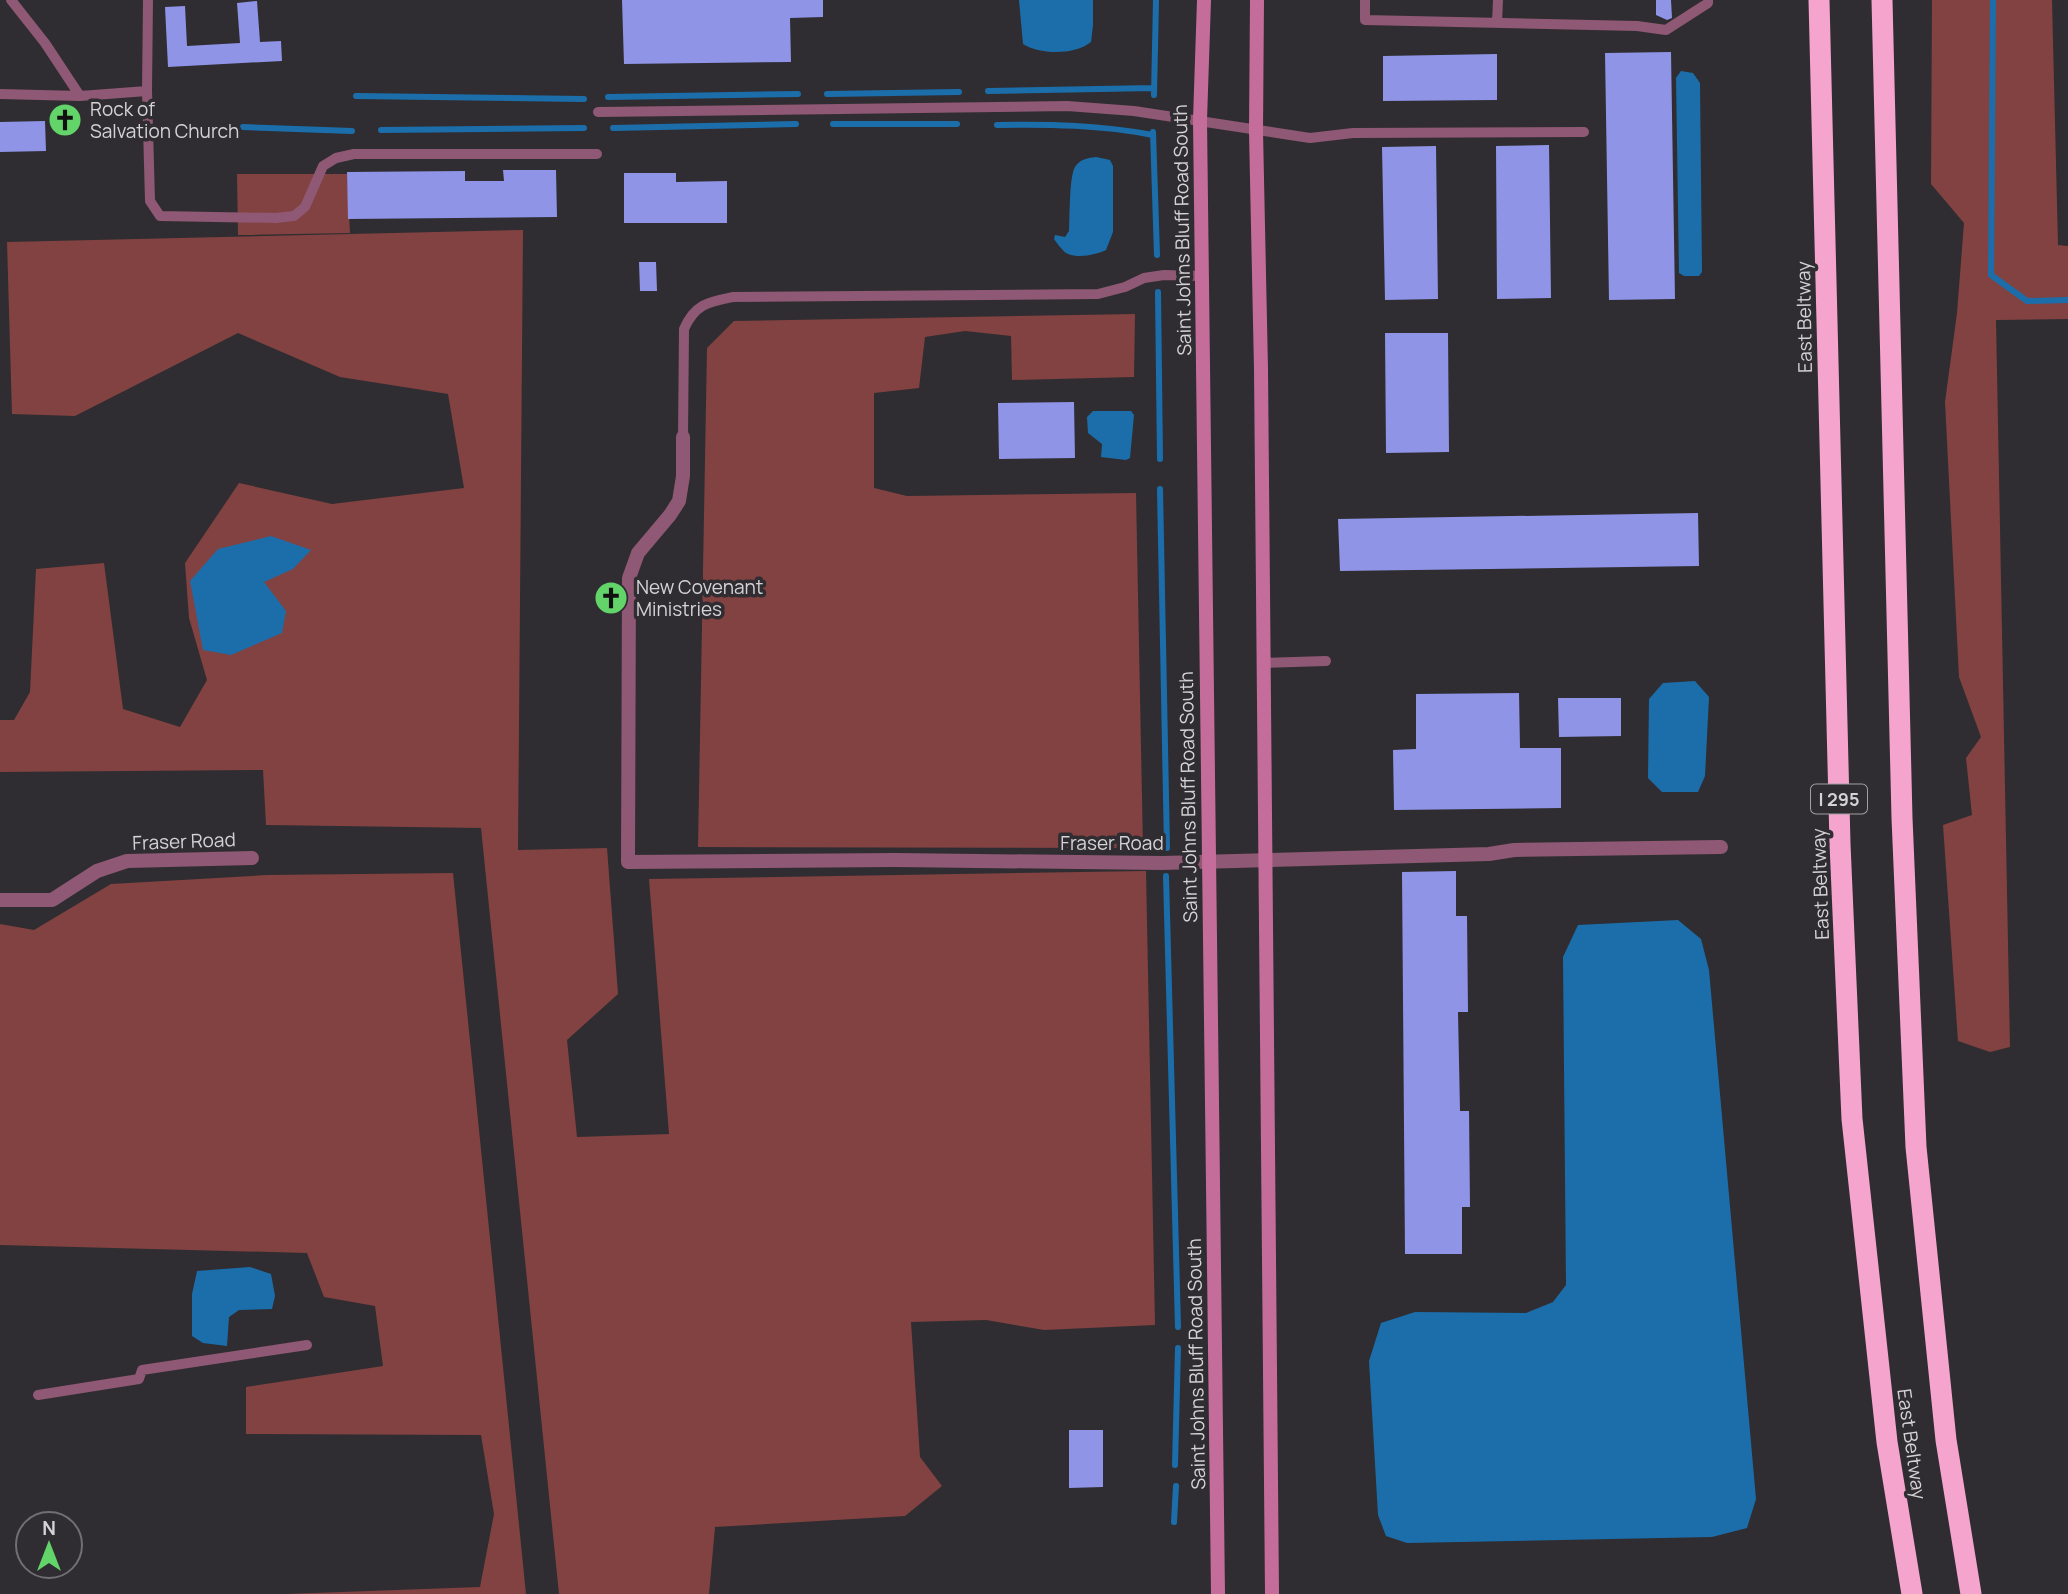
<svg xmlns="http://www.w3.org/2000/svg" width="2068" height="1594" viewBox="0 0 2068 1594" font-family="Manrope,sans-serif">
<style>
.green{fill:#824241}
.water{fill:#1c6eab}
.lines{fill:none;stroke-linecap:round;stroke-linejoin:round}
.stream{stroke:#1c6eab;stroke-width:6}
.building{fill:#8f94e7}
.lane{stroke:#8f5874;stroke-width:10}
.street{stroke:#8f5874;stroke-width:14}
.secondary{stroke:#c46d9b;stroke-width:14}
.highway{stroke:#f5a4cd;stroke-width:21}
.labels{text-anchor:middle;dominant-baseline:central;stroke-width:7;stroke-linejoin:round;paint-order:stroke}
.shield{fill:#2f2d31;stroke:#a2a0a4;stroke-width:2}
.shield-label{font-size:18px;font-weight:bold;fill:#d4d2d5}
.poi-label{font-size:19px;fill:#d4d2d5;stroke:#2f2d31;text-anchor:start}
.street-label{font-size:19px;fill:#d4d2d5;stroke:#2f2d31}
</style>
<rect width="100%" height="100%" fill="#2f2d31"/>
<!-- green -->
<path class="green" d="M 1932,0 L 2052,0 L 2058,245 L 2068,246 L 2068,319 L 1996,320 L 2010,1047 L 1990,1052 L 1958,1041 L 1943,825 L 1972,815 L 1966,758 L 1981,737 L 1959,677 L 1945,402 L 1957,313 L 1964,223 L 1931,184 Z
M 237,174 L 347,174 L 350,233 L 238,235 Z
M 523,230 L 518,850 L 607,848 L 618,994 L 567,1040 L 577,1137 L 669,1134 L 649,879 L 1146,871 L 1155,1325 L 1044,1330 L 986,1320 L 911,1322 L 920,1457 L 942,1486 L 905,1516 L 715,1527 L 709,1594 L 559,1594 L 481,828 L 266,825 L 263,770 L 0,772 L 0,720 L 14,720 L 30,692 L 36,569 L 104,563 L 123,709 L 180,727 L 207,680 L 189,618 L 185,563 L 239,483 L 332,504 L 464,488 L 448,394 L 340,377 L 238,333 L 75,416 L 12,414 L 7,242 Z
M 1135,314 L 1134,377 L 1012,380 L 1011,336 L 965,331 L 925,337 L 919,388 L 874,393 L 874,488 L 907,496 L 1136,493 L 1143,848 L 698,847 L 707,348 L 734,321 Z
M 453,873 L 526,1594 L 286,1594 L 480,1587 L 494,1514 L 481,1435 L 246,1434 L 246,1387 L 383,1366 L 375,1306 L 324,1297 L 307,1253 L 0,1245 L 0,924 L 34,930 L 111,884 L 267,875 Z"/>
<!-- water -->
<path class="water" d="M 1019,0 L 1093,0 L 1093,25 L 1091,42 C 1075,55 1040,55 1023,44 Z
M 1681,71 L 1693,73 L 1700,83 L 1702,272 L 1699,276 L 1684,276 L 1679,273 L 1676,78 Z
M 1096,157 L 1110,160 L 1113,166 L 1113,232 L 1106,250 C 1095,255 1077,259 1066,253 C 1062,250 1057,243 1054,239 L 1055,235 L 1065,237 L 1069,231 C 1070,217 1069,177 1075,167 C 1080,159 1088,158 1096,157 Z
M 1093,411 L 1131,411 L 1134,415 L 1130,458 L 1126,460 L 1101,457 L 1102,444 L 1088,433 L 1087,417 Z
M 271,536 L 311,550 L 293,569 L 264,582 L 286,611 L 282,633 L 231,655 L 203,650 L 190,581 L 218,549 Z
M 1695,681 L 1709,697 L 1705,776 L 1698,792 L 1662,792 L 1648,778 L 1649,699 L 1663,683 Z
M 1678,920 L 1701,939 L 1709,970 L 1756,1499 L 1747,1528 L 1712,1537 L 1407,1543 L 1386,1536 L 1378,1515 L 1369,1361 L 1381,1323 L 1415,1312 L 1526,1313 L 1553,1302 L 1566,1285 L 1563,957 L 1578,925 Z
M 250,1267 L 271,1274 L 275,1296 L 272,1309 L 239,1310 L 229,1317 L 227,1346 L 203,1343 L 192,1336 L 192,1294 L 197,1271 Z"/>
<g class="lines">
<!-- stream -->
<path class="stream" d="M 1993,0 L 1991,275 L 2027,301 L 2068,300
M 988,91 L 1154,88
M 827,94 L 959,92
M 1154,95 L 1156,0
M 356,96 L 584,99
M 608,97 L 798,94
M 833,124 L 957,124
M 997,125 C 1050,124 1101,125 1153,135
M 243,127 L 352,131
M 613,128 L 796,124
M 381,130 L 584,128
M 1153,132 L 1157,255
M 1158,292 L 1160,459
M 1160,489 L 1167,848
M 1166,876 L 1178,1327
M 1175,1465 L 1178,1348
M 1174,1522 L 1176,1486"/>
</g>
<!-- building -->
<path class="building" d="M 622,0 L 823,0 L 823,17 L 790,18 L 791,62 L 624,64 Z
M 1656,0 L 1671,0 L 1672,18 L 1667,20 L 1656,15 Z
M 257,1 L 260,42 L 281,41 L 282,61 L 168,67 L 165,7 L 185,6 L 187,46 L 240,43 L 237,3 Z
M 1671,52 L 1675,299 L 1609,300 L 1605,53 Z
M 1497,54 L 1497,100 L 1383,101 L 1383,56 Z
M 45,121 L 46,151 L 0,152 L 0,122 Z
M 1549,145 L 1551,298 L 1497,299 L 1496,146 Z
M 1436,146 L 1438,299 L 1385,300 L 1382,147 Z
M 503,170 L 556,170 L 557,217 L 348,219 L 347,172 L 465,171 L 465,181 L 504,181 Z
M 624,173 L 676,173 L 676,182 L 727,181 L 727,223 L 624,223 Z
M 639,262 L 656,262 L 657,291 L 640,291 Z
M 1385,333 L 1448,333 L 1449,452 L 1386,453 Z
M 1074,402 L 1075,458 L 999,459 L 998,403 Z
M 1698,513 L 1699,566 L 1340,571 L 1338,519 Z
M 1519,693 L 1520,748 L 1561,748 L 1561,808 L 1394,810 L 1393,750 L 1416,749 L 1416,694 Z
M 1558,698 L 1621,698 L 1621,736 L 1559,737 Z
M 1456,871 L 1456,916 L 1467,916 L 1468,1012 L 1458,1012 L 1460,1111 L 1469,1111 L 1470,1207 L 1462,1207 L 1462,1254 L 1405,1254 L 1402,872 Z
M 1069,1430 L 1103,1430 L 1103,1487 L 1069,1488 Z"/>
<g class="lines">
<!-- lane -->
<path class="lane" d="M 11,0 L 45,43 L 80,96
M 1365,0 L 1365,20 L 1637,26 L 1666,30 L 1708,3 L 1708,0
M 1497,23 L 1498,0
M 147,91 L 148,0
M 0,94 L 80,96 L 147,91 L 150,201 L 160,216 L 276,218 L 294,216 L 305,207 L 323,166 L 336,158 L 354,154 L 597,154
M 598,112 L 1067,106 L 1134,111 L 1310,138 L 1353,133 L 1584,132
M 683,437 L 684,329 C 695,304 708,302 733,297 L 1098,294 L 1125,287 L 1144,278 L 1164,275 L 1202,276
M 1263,663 L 1326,661
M 38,1395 L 139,1379 L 142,1370 L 307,1345"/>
<!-- street -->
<path class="street" d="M 683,437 L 683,476 L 679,501 L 670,515 L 638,553 L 629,578 L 628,862 L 895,860 L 1162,863 L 1489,854 L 1514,850 L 1721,847
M 0,900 L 52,900 L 97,871 L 127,861 L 252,858"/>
<!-- secondary -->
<path class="secondary" d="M 1204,0 L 1200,120 L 1218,1594
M 1257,0 L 1256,131 L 1261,369 L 1272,1594"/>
<!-- highway -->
<path class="highway" d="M 1819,0 L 1840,844 L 1852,1119 L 1887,1442 L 1912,1594
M 1882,0 L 1902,818 L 1916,1147 L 1946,1440 L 1971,1594"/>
</g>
<!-- icons -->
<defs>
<symbol id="church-disc" viewBox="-11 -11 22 22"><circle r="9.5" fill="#62d469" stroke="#2f2d31"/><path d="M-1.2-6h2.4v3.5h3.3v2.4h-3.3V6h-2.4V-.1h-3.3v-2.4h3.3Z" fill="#111"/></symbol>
</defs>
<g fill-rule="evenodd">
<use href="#church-disc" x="46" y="101" width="38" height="38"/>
<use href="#church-disc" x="592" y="579" width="38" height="38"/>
</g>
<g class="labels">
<!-- shield labels -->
<rect class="shield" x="1811" y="784.5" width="56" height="29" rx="5"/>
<g class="shield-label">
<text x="1839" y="799">I 295</text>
</g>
<!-- poi labels -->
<g class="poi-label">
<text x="90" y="109">Rock of<tspan x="90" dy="22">Salvation Church</tspan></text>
<text x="636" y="587">New Covenant<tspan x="636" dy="22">Ministries</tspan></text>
</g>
<!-- street labels -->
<g class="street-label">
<text transform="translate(1182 230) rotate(-91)">Saint Johns Bluff Road South</text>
<text transform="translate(1804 317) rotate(-91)">East Beltway</text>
<text transform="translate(1188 797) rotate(-91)">Saint Johns Bluff Road South</text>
<text transform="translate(184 841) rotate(-2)">Fraser Road</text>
<text x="1112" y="843">Fraser Road</text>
<text transform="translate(1820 884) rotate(-92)">East Beltway</text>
<text transform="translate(1196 1364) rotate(-91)">Saint Johns Bluff Road South</text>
<text transform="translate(1912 1444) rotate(82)">East Beltway</text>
</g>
</g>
<!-- north arrow -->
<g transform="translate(49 1545)"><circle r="33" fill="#2f2d31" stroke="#716f73" stroke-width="2"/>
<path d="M0-5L12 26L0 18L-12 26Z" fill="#62d469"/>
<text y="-10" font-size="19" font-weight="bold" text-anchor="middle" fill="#d4d2d5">N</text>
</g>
</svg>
